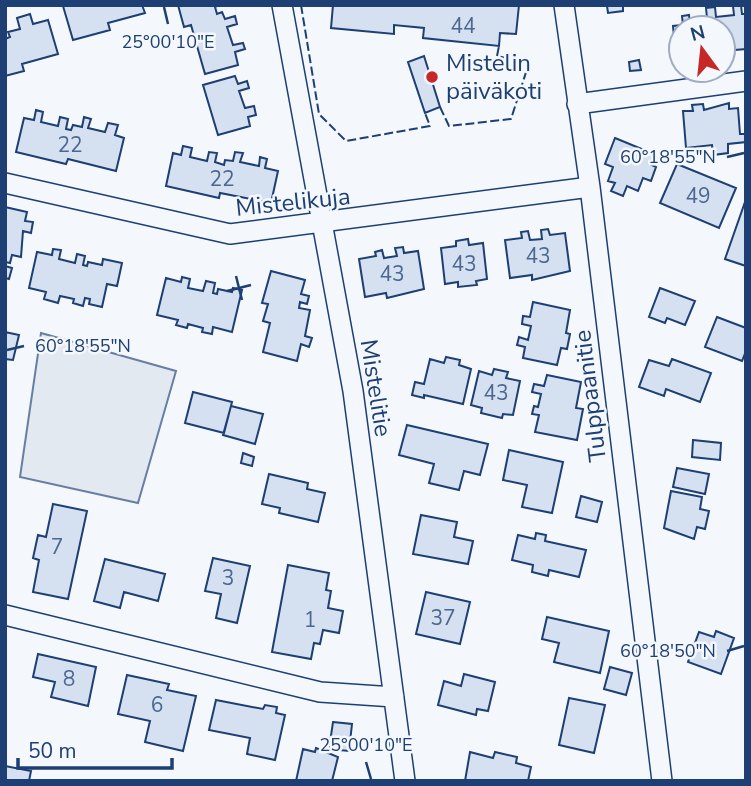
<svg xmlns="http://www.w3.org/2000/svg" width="751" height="786" viewBox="0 0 751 786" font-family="'Nunito Sans',sans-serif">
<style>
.green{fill:#e3e9f0;stroke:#687fa3;stroke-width:2}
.building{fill:#d5e0f0;stroke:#1d3f73;stroke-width:2}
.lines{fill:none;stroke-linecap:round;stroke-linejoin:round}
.minor-casing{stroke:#1d3f73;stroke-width:22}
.minor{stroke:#f4f7fb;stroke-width:19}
.fence{stroke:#1d3f73;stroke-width:2;stroke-dasharray:9 3.5;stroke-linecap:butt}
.ticks{fill:none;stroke:#1d3f73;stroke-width:2.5}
.poi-dot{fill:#c62828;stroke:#f4f7fb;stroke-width:2.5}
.labels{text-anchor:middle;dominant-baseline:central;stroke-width:5;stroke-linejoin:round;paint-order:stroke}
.number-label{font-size:21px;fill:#4b6792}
.poi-label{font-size:24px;fill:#1d3f73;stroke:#f4f7fb;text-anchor:start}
.street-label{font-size:24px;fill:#1d3f73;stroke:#f4f7fb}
.ticks-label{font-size:18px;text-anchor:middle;fill:#1d3f73;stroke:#f4f7fb;stroke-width:5;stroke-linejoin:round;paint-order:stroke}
</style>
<rect width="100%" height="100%" fill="#f4f7fb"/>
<!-- green -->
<path class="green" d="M 41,333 L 176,371 L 138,503 L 20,477 Z"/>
<!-- building -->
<path class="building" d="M 142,5 L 145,13 L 108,23 L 110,30 L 73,40 L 63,6 Z
M 178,5 L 219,5 L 215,7 L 217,14 L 222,12 L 225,19 L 235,16 L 237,24 L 227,27 L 233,45 L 243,43 L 245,49 L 235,52 L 238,65 L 205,74 L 191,25 L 184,27 Z
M 333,5 L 519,5 L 516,34 L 500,33 L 499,46 L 423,38 L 424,28 L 394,25 L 394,34 L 331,28 Z
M 623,5 L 623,11 L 608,13 L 607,6 Z
M 741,5 L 742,14 L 746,14 L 746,49 L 723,51 L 723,28 L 681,28 L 681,59 L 676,60 L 673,26 L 683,25 L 682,16 L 689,15 L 690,24 L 699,24 L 699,19 L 707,18 L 706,8 L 715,7 L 716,17 L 734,15 L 733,6 Z
M 30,14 L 33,24 L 48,20 L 58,54 L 22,64 L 24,71 L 5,76 L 5,39 L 10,37 L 8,32 L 20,29 L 17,18 Z
M 424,56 L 440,107 L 425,113 L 408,62 Z
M 639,60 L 641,70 L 630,71 L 629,62 Z
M 235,76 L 238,84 L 247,81 L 249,88 L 239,91 L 245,108 L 254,106 L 256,115 L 248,117 L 250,126 L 218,135 L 203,85 Z
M 729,103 L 729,109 L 738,108 L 740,134 L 745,134 L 746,142 L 728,144 L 728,153 L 713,155 L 712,145 L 686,148 L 683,111 L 693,111 L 692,105 L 703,104 L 704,110 Z
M 36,110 L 43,112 L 41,122 L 58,126 L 60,117 L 68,119 L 66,129 L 71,130 L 73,125 L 82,127 L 84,117 L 91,119 L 88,128 L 105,132 L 108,123 L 118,125 L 115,135 L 124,138 L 116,171 L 68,159 L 66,164 L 16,152 L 24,118 L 34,120 Z
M 615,138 L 654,154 L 650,164 L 656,167 L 651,181 L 643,178 L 638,191 L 627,186 L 623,196 L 611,191 L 615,183 L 608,181 L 613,167 L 605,164 Z
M 183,146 L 192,148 L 190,157 L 207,161 L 209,152 L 217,153 L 215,162 L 224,165 L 225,160 L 233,161 L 235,152 L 243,153 L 240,162 L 259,166 L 260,157 L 267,159 L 265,168 L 278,171 L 271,203 L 220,193 L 219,198 L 166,186 L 173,153 L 181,155 Z
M 677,164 L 736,188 L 719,228 L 660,203 Z
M 745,202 L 746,202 L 746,266 L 725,259 Z
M 5,207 L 27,212 L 25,221 L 33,222 L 31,233 L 23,231 L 21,257 L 12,255 L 10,263 L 5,262 Z
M 548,229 L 550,235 L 565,233 L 570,271 L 532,280 L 532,275 L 510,278 L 505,240 L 522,238 L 521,232 L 528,231 L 530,240 L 542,239 L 541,230 Z
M 468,239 L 469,245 L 483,243 L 487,279 L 476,281 L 477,285 L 458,287 L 458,282 L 445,284 L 441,248 L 456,246 L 456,241 Z
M 403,247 L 404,253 L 418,251 L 424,289 L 387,298 L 386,293 L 365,297 L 359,259 L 376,256 L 375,252 L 382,250 L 384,258 L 397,256 L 395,248 Z
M 53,249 L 61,250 L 59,259 L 75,263 L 77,254 L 85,256 L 83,265 L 87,266 L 88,262 L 102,265 L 103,259 L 122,263 L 117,286 L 107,284 L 102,307 L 89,304 L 90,299 L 85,298 L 83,306 L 73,303 L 74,299 L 60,296 L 58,303 L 44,299 L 46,292 L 29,288 L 37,252 L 52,255 Z
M 5,266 L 12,268 L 9,279 L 5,278 Z
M 271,271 L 305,280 L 301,294 L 309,296 L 307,304 L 300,302 L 299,308 L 310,310 L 305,336 L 312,338 L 309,347 L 301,344 L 297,361 L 263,352 L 270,323 L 263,321 L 268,304 L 262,303 Z
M 182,277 L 190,279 L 188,288 L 203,291 L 206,281 L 215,283 L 213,293 L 217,294 L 218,289 L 232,292 L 233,288 L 242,290 L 232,332 L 213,327 L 212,334 L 202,332 L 203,328 L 188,324 L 187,328 L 176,325 L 178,320 L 157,315 L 166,278 L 181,282 Z
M 660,288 L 695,301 L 685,325 L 667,318 L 665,323 L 649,317 Z
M 533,302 L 570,310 L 566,333 L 570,334 L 567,349 L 561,348 L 557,365 L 523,358 L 525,347 L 517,345 L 519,337 L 528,340 L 531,326 L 522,324 L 523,316 L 530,317 Z
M 717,317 L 746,328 L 746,351 L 742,361 L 705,347 Z
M 5,332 L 19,335 L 13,360 L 5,359 Z
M 446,357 L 460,360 L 459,365 L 471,369 L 463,404 L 424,395 L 424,398 L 412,395 L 415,382 L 424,384 L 430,359 L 444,363 Z
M 672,359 L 711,373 L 700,402 L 666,389 L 664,396 L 639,387 L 649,360 L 669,366 Z
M 494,369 L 508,372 L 506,378 L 520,381 L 513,415 L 503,414 L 502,418 L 481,413 L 482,408 L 471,405 L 479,371 L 492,375 Z
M 547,375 L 581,382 L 576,408 L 583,409 L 577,440 L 535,432 L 539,415 L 532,414 L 534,406 L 538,407 L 541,394 L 532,392 L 534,384 L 544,386 Z
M 193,392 L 232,402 L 224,433 L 185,423 Z
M 231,406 L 263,414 L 255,444 L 223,435 Z
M 407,425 L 488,444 L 480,475 L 464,471 L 459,490 L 429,483 L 434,464 L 399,455 Z
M 693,440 L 721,443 L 720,460 L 692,457 Z
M 509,450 L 563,462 L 552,513 L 522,507 L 527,485 L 503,480 Z
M 243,453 L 254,457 L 252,466 L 241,463 Z
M 677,468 L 709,474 L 705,494 L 673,487 Z
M 269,474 L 308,483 L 307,489 L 325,493 L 318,522 L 279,513 L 280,508 L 262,504 Z
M 671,491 L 702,497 L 700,509 L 709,511 L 705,529 L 697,527 L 694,539 L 664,528 Z
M 581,496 L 602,502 L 597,522 L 576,517 Z
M 53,504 L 87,511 L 68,599 L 33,592 L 39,560 L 33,558 L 38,535 L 46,537 Z
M 421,515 L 457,522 L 454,537 L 473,541 L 468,564 L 413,554 Z
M 536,533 L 546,535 L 545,541 L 586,550 L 579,577 L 549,570 L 548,576 L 532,572 L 533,565 L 512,560 L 518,535 L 535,539 Z
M 213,558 L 250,566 L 237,623 L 216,618 L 221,594 L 205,591 Z
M 105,559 L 165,574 L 158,601 L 124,592 L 120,608 L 94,601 Z
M 288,565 L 329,573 L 326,590 L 331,591 L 328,608 L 343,611 L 339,633 L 323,630 L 320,644 L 314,643 L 311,659 L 272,652 Z
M 426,592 L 470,602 L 460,644 L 416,634 Z
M 547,617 L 609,631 L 600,673 L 554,662 L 559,643 L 542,639 Z
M 716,631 L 734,638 L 721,674 L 688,662 L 699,632 L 714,637 Z
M 38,654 L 96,667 L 88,706 L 51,697 L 55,682 L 33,677 Z
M 610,667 L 632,673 L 626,695 L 604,689 Z
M 464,674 L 495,682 L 488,711 L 477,709 L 476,715 L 438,705 L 444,681 L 461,686 Z
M 127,675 L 169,684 L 167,690 L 196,696 L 183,751 L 145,742 L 150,721 L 118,714 Z
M 569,698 L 605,705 L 594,753 L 559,745 Z
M 216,700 L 263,709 L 265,705 L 277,707 L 276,713 L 285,715 L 275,760 L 247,754 L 250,738 L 209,730 Z
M 333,722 L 352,724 L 349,751 L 329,749 Z
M 316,748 L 338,757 L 332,781 L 296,781 L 303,749 L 315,752 Z
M 470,752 L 493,758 L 495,752 L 517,757 L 516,763 L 531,767 L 528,781 L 465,781 Z
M 5,766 L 31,771 L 29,781 L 5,781 Z"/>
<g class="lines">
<defs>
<path id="minor" d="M 282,5 L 353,391 L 405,781
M 564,5 L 590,187 L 662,781
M 577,104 L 746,81
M 5,183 L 230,234 L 590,187
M 5,615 L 320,692 L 394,697"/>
</defs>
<!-- minor casing -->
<use href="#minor" class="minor-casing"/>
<!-- minor -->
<use href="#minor" class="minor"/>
<!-- fence -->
<path class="fence" d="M 301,5 L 319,114 L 346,141 L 430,126 L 425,113
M 440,107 L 449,126 L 511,119 L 529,63 L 497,56 L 499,46"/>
</g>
<!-- ticks -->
<path class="ticks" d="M 164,7 L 168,24M 727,157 L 744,153M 236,276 L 242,300M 227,291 L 251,285M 7,350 L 24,346M 727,651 L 744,646M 366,762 L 371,779"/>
<!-- markers -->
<circle class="poi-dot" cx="432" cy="77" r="7"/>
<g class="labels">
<!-- number labels -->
<g class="number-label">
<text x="463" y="26">44</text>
<text x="70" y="145">22</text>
<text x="222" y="179">22</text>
<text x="698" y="196">49</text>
<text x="538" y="256">43</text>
<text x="464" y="264">43</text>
<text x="392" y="274">43</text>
<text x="496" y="393">43</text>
<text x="57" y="547">7</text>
<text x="228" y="578">3</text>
<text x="443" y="618">37</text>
<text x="310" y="620">1</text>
<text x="69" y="679">8</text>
<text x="157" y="705">6</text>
</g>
<!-- poi labels -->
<g class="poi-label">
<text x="446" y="63">Mistelin<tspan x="446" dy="28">päiväkoti</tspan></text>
</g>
<!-- street labels -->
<g class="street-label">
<text transform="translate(293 202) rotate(-6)">Mistelikuja</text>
<text transform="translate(376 388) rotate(81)">Mistelitie</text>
<text transform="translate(590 396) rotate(-97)">Tulppaanitie</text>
</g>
</g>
<g class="ticks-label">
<text x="168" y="48">25°00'10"E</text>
<text x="668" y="163">60°18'55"N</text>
<text x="83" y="352">60°18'55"N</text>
<text x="668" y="657">60°18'50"N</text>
<text x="366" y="751">25°00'10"E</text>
</g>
<!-- border -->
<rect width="751" height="786" fill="none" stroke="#1d3f73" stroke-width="14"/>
<!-- north arrow -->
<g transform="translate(702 49) rotate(345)"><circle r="33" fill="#f4f7fb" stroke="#9eadc5" stroke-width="2"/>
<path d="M0-5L12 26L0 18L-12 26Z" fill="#c62828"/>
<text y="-10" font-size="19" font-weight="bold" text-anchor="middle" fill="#1d3f73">N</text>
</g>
<!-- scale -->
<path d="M18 758v10h154v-10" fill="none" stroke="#1d3f73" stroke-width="3.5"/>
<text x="28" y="758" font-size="21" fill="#1d3f73" stroke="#f4f7fb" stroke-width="5" paint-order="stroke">50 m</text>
</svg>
